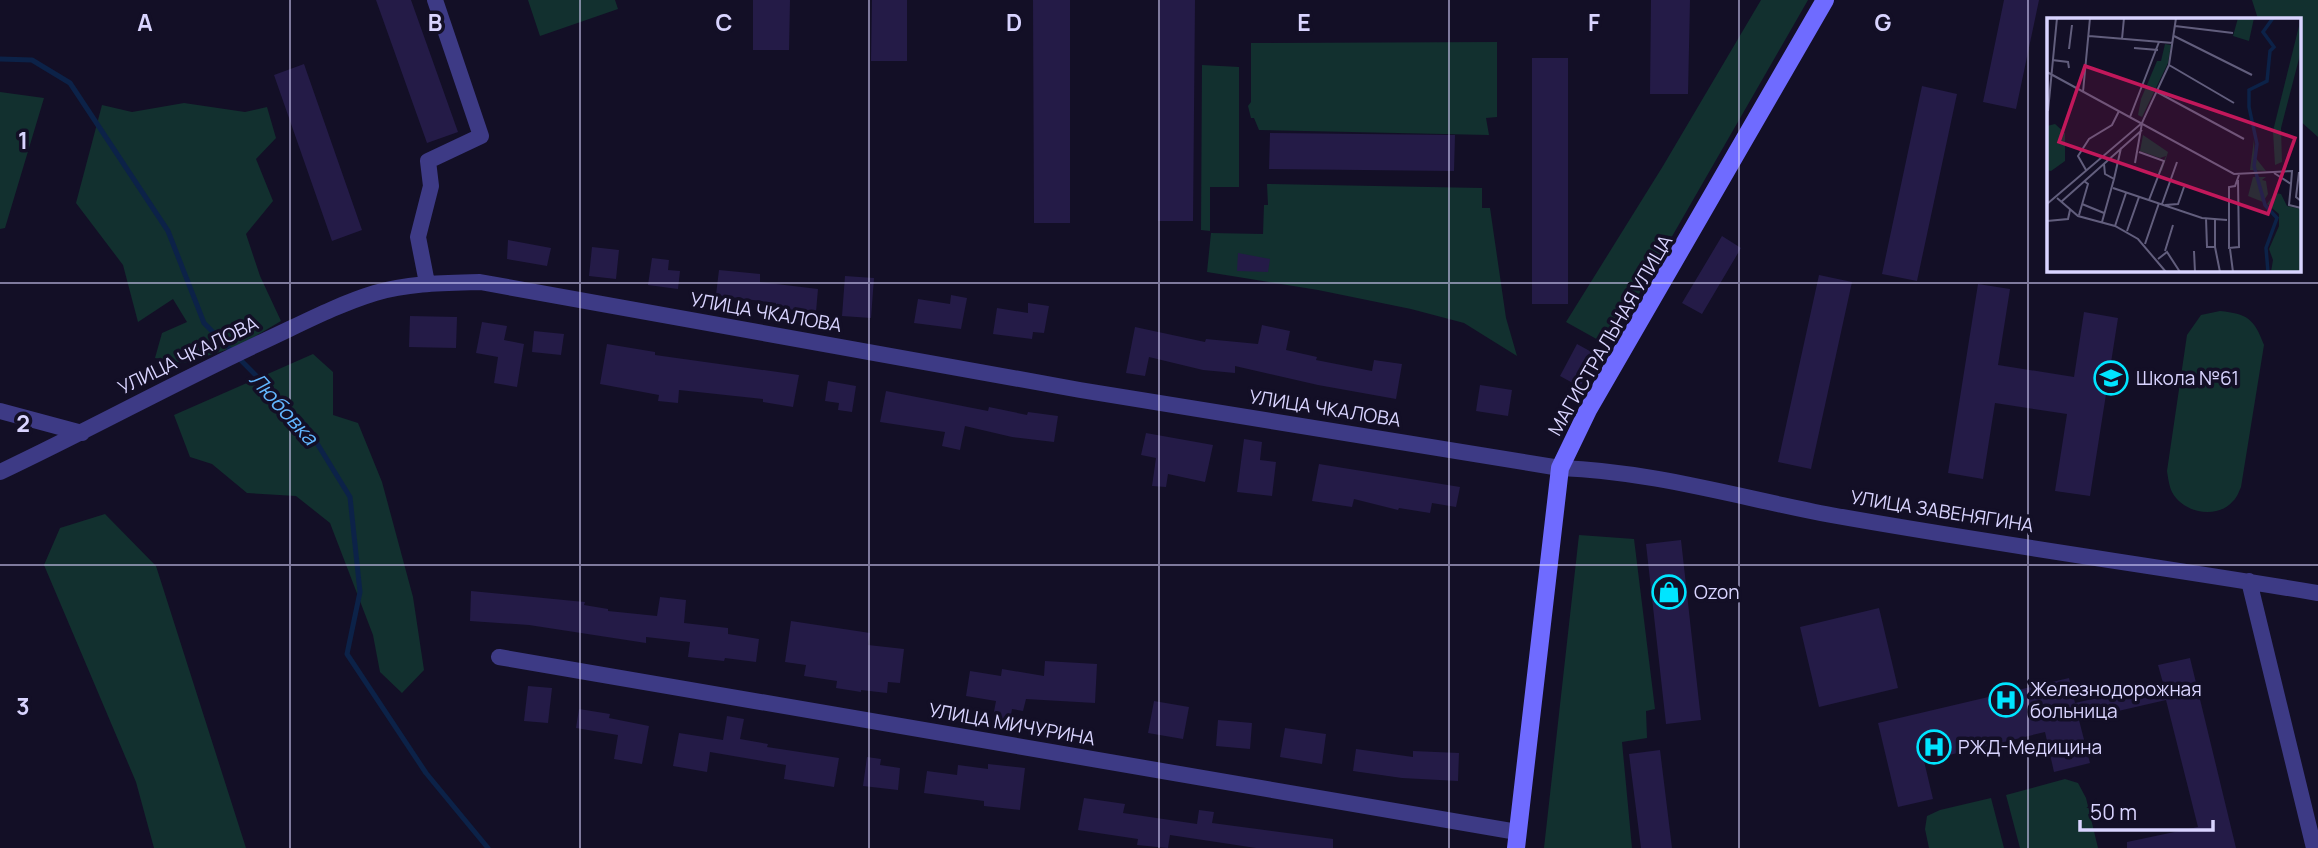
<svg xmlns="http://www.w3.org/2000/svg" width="2318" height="848" viewBox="0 0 2318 848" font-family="Manrope,sans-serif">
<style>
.green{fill:#12302f}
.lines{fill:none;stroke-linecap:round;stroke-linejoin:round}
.stream{stroke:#0c2248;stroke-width:5}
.building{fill:#241b47}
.street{stroke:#3d3a85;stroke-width:16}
.secondary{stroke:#6f6bff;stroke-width:18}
.grid{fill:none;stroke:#d9d4ff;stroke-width:2;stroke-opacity:0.55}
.labels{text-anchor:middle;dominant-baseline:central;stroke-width:7;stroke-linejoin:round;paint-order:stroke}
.street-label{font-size:19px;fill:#d9d4ff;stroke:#130f26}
.poi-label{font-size:19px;fill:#d9d4ff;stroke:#130f26;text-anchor:start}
.water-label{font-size:21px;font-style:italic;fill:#62b6ff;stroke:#130f26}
.inset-river{fill:none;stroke:#0c2248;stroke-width:3.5}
.inset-road{fill:none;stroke:#625e7d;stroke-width:2}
.view{fill:#c2185b;fill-opacity:0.15;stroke:#c2185b;stroke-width:3.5}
.inset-edge{fill:none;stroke:#d9d4ff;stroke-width:3.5}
.grid-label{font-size:23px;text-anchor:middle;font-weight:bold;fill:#d9d4ff;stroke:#130f26;stroke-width:7;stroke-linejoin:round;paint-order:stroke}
</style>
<rect width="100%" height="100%" fill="#130f26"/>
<!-- green -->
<path class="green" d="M 528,0 L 615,0 L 618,9 L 540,36 Z
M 1761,0 L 1808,0 L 1609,346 L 1566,322 L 1663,166 Z
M 2252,0 L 2318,0 L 2318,137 L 2299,120 L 2299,19 L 2258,19 Z
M 1497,42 L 1497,117 L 1486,118 L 1489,135 L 1259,130 L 1254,118 L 1251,118 L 1248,106 L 1251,102 L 1251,43 Z
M 1202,65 L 1239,67 L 1239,187 L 1210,187 L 1210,231 L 1201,230 Z
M 0,92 L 44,98 L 5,228 L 0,229 Z
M 184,103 L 245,112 L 267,107 L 276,138 L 256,159 L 273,201 L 246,234 L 260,276 L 281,321 L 239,346 L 184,363 L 155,358 L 162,333 L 187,322 L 173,299 L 138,322 L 123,265 L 76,203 L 102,105 L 132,112 Z
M 1267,184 L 1482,188 L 1482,208 L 1490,208 L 1506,318 L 1517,356 L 1464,323 L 1411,309 L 1318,290 L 1207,272 L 1211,233 L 1263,234 L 1264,205 L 1268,205 Z
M 2220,311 C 2247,314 2254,318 2264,345 L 2241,487 C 2239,491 2237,498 2233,501 C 2217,520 2183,513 2172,492 C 2169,486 2168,477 2167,471 L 2187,335 L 2201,315 Z
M 313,354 L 333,372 L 333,415 L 358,423 L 382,482 L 413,597 L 424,670 L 402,693 L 380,672 L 373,635 L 330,523 L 296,496 L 247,493 L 212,464 L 190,457 L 174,415 Z
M 105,514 L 156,566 L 246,848 L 154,848 L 136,782 L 44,565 L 60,528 Z
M 1579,535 L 1634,539 L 1655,709 L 1646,711 L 1647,738 L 1622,742 L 1632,848 L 1544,848 Z
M 2065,779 L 2078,783 L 2086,798 L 2098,848 L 2020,848 L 2006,795 Z
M 1991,798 L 2004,848 L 1929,848 L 1925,829 L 1927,816 L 1940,810 Z"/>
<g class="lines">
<!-- stream -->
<path class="stream" d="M 0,59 L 32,60 L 70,83 L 168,231 L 204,323 L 307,427 L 350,497 L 360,592 L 347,654 L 426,773 L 488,848"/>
</g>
<!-- building -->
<path class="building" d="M 376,0 L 411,0 L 458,132 L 427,143 Z
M 753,0 L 790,0 L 789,50 L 753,50 Z
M 872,0 L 907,0 L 907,61 L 871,61 Z
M 1033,0 L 1070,0 L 1070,223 L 1034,223 Z
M 1160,0 L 1195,0 L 1193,221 L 1158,221 Z
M 1651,0 L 1690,0 L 1688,94 L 1650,94 Z
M 2004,0 L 2039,0 L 2016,109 L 1983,102 Z
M 1532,58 L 1568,58 L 1568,304 L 1532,304 Z
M 304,64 L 362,230 L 332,241 L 274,75 Z
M 1922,86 L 1957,94 L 1917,281 L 1882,274 Z
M 1270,133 L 1455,135 L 1454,171 L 1269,169 Z
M 1722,236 L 1741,248 L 1702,314 L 1682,303 Z
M 508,240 L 551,248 L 547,266 L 507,259 Z
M 592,247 L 619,250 L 616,279 L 589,276 Z
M 1238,253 L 1270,259 L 1268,272 L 1237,271 Z
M 652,258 L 669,260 L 668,270 L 680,271 L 678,289 L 648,285 Z
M 719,270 L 760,274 L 760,282 L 818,289 L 816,312 L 776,308 L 776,303 L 716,295 Z
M 1819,275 L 1852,282 L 1811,469 L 1778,462 Z
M 845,276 L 874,278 L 871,318 L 842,316 Z
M 1978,284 L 2010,289 L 1998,365 L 2074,377 L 2084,312 L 2118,318 L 2090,496 L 2055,491 L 2067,414 L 1995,403 L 1983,479 L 1948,473 Z
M 951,295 L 967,298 L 961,329 L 914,323 L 918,299 L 950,304 Z
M 1028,303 L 1049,306 L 1044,333 L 1033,332 L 1032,339 L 993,334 L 997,308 L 1028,313 Z
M 410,316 L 457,317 L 456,348 L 409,347 Z
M 482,322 L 507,326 L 504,340 L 524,344 L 517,387 L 494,383 L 498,357 L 476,353 Z
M 1262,325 L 1290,331 L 1286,350 L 1317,357 L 1316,360 L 1372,371 L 1374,360 L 1402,364 L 1396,399 L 1318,385 L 1235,366 L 1235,373 L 1203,370 L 1149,357 L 1145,376 L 1126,373 L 1135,327 L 1205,342 L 1206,339 L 1258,344 Z
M 534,331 L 564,334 L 561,355 L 532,352 Z
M 607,344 L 655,352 L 655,355 L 799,375 L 793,407 L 763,402 L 763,399 L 679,390 L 678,403 L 658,401 L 659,395 L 600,384 Z
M 1577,344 L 1597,355 L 1580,387 L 1560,376 Z
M 828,381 L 856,386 L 852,412 L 838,410 L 839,403 L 825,401 Z
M 1480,385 L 1512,390 L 1508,416 L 1476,411 Z
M 886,391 L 988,411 L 989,407 L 1027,415 L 1028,412 L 1058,416 L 1054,442 L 1012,437 L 965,426 L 960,450 L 942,446 L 945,432 L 880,422 Z
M 1146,433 L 1213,445 L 1205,482 L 1168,474 L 1166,487 L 1152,486 L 1156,458 L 1141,455 Z
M 1244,439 L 1262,442 L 1260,460 L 1276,462 L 1272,496 L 1237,492 Z
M 1319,464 L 1460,487 L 1456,507 L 1432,503 L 1430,513 L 1399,508 L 1398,510 L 1354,499 L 1352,507 L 1312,501 Z
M 1681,540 L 1701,720 L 1666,724 L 1646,544 Z
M 471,591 L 574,601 L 585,602 L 584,605 L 608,609 L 608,611 L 657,616 L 660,597 L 686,600 L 684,623 L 728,628 L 728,634 L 759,639 L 756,662 L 725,658 L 724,661 L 688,657 L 690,642 L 646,637 L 646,643 L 529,625 L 470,621 Z
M 1879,608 L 1898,688 L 1819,707 L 1800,627 Z
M 791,621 L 870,633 L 868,645 L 904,649 L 900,683 L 888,682 L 887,693 L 861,690 L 861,692 L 836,688 L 837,681 L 804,676 L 806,665 L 785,662 Z
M 2190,658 L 2236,848 L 2127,848 L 2127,842 L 2198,827 L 2166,700 L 2079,720 L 2090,763 L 2054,772 L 2045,732 L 1924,761 L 1933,799 L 1898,807 L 1878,723 L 2069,678 L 2075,703 L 2163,683 L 2158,665 Z
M 1045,661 L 1097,664 L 1095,703 L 1026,699 L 1023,711 L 1012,709 L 1009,725 L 992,722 L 996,701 L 966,696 L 970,671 L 1001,676 L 1002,669 L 1044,676 Z
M 528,686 L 552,688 L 548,723 L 524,721 Z
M 1154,701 L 1189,707 L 1183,739 L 1148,733 Z
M 579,709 L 610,714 L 609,718 L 649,726 L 642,764 L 614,759 L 618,735 L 576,728 Z
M 727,716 L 744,719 L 740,739 L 768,744 L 767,747 L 839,758 L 834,787 L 784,779 L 786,765 L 710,752 L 707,772 L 673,766 L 679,733 L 723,740 Z
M 1218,720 L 1252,723 L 1250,749 L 1216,746 Z
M 1285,728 L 1326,734 L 1322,764 L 1280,757 Z
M 1356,749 L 1413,757 L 1413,751 L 1459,753 L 1458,781 L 1402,778 L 1353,771 Z
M 1660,750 L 1672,848 L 1641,848 L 1629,754 Z
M 867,757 L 881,759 L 880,765 L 900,768 L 898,790 L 863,786 Z
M 988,764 L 1025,768 L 1020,810 L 984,806 L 984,801 L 924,793 L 927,771 L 957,775 L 958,765 L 988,769 Z
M 1084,798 L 1125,804 L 1123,813 L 1197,824 L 1199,810 L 1214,812 L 1212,823 L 1333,839 L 1333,848 L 1256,848 L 1170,835 L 1168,848 L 1137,845 L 1138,839 L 1078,830 Z"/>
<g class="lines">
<!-- street -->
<path class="street" d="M 427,283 L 418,237 L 431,186 L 428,161 L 481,136 L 435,0
M 0,411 L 82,433
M 0,472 C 89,430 174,383 262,342 C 299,325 336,305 375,293 C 409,283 444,283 480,282 L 1080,390 L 1560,468 C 1651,471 1741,498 1831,515 C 1993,544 2156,566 2318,593
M 2249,581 L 2314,848
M 499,657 L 1517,832"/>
<!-- secondary -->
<path class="secondary" d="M 1516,848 L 1560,468 L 1588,410 L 1825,0"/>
</g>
<!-- grid -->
<path class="grid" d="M 290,0 L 290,848M 580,0 L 580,848M 869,0 L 869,848M 1159,0 L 1159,848M 1449,0 L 1449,848M 1739,0 L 1739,848M 2028,0 L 2028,848M 0,283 L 2318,283M 0,565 L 2318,565"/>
<!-- icons -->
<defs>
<symbol id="school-ring" viewBox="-11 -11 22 22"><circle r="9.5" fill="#130f26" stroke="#00e5ff" stroke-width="1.5"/><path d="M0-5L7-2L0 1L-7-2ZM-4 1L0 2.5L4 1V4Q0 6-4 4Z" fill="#00e5ff"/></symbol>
<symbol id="shop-ring" viewBox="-11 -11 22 22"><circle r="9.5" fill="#130f26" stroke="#00e5ff" stroke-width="1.5"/><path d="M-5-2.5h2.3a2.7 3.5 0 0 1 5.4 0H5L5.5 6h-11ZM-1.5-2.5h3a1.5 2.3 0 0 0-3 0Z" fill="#00e5ff"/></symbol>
<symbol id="hospital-ring" viewBox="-11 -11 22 22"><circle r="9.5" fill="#130f26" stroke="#00e5ff" stroke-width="1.5"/><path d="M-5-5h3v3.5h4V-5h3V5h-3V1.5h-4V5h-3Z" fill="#00e5ff"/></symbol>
</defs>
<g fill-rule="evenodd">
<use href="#school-ring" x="2092" y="359" width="38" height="38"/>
<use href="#shop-ring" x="1650" y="573" width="38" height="38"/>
<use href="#hospital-ring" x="1987" y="681" width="38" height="38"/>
<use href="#hospital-ring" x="1915" y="728" width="38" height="38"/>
</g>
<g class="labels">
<!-- street labels -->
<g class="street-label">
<text transform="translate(766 312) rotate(10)">УЛИЦА ЧКАЛОВА</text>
<text transform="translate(1610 335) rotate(-60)">МАГИСТРАЛЬНАЯ УЛИЦА</text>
<text transform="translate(188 355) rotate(-26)">УЛИЦА ЧКАЛОВА</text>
<text transform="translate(1325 408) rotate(9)">УЛИЦА ЧКАЛОВА</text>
<text transform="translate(1942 511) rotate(9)">УЛИЦА ЗАВЕНЯГИНА</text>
<text transform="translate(1012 724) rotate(10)">УЛИЦА МИЧУРИНА</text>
</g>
<!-- poi labels -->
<g class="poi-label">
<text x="2136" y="378">Школа №61</text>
<text x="1694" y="592">Ozon</text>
<text x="2030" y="689">Железнодорожная<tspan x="2030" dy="22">больница</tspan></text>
<text x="1958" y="747">РЖД-Медицина</text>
</g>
<!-- water labels -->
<g class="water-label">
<text transform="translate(284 408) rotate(48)">Любовка</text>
</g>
</g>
<!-- overview -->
<g transform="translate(2047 18)">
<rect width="254" height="254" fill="#130f26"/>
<path d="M 191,0 L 207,0 L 202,23 L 186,18 ZM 254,0 L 254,33 L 234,110 L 235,144 L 228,147 L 226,113 ZM 118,26 L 124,27 L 121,45 L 95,99 L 91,97 L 94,81 L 110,43 L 114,43 ZM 8,106 L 18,115 L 18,143 L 4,153 L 0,152 L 0,108 ZM 96,117 L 121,134 L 115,153 L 112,152 L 119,138 L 113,140 L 93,133 ZM 207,121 L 208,139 L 219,153 L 203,152 ZM 206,159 L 219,159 L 215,162 L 219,163 L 221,176 L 216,184 L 201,178 ZM 228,175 L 234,176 L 240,188 L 254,191 L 254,254 L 224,254 L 226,242 L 222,231 L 232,208 L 232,196 L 220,186 Z" fill="#12302f"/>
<path class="inset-river" d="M 221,254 L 219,230 L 230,200 L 218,187 L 207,148 L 210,126 L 202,89 L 202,72 L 220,63 L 223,33 L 227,29 L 216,14 L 226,0"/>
<path class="inset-road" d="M 128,8 L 186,15M 42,18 L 126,25M 127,18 L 205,57M 75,21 L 77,0M 87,30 L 111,32M 22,31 L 25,7M 5,42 L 21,44 L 22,50M 122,47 L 187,85M 0,54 L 187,156 L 245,153 L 244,166 L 227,155M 36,74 L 43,0M 110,74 L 197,121M 1,93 L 10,0M 83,99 L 112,24M 92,134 L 117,143 L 102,182M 88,145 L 95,105M 39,152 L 31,138 L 42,121 L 65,107 L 72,93M 252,154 L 249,179 L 254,183M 67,161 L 74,130M 191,162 L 192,229 L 182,230 L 182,169 L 188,168 L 192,157M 244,166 L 242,187 L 254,190M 66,170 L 155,200 L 180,202M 10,180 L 31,198 L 68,208 L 91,221 L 119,254M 14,184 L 95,112M 0,186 L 95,105 L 122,47 L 129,0M 35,186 L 57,195M 115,186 L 130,144M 118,187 L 131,186 L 137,169M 32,197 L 41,166 L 37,163M 159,200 L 160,229 L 168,229 L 168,202M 0,203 L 21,201 L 23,192M 55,204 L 67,161 L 58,156 L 57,146M 68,208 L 79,175M 80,213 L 92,179M 98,226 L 112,185M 168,229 L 173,254M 183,231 L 186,254M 118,233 L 126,207M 147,233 L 148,254M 111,241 L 120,234 L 133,254"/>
<path class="view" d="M 38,48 L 248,120 L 221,196 L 12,124 Z"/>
<rect width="254" height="254" class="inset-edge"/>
</g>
<g class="grid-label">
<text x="145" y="31">A</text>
<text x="435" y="31">B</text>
<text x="724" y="31">C</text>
<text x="1014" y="31">D</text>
<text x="1304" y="31">E</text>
<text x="1594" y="31">F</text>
<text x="1883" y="31">G</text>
<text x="23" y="149">1</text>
<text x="23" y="432">2</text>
<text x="23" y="715">3</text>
</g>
<!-- scale -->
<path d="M2080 820v10h133v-10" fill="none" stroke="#d9d4ff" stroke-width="3.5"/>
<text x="2090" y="820" font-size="21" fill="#d9d4ff" stroke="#130f26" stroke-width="5" paint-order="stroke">50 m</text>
</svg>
